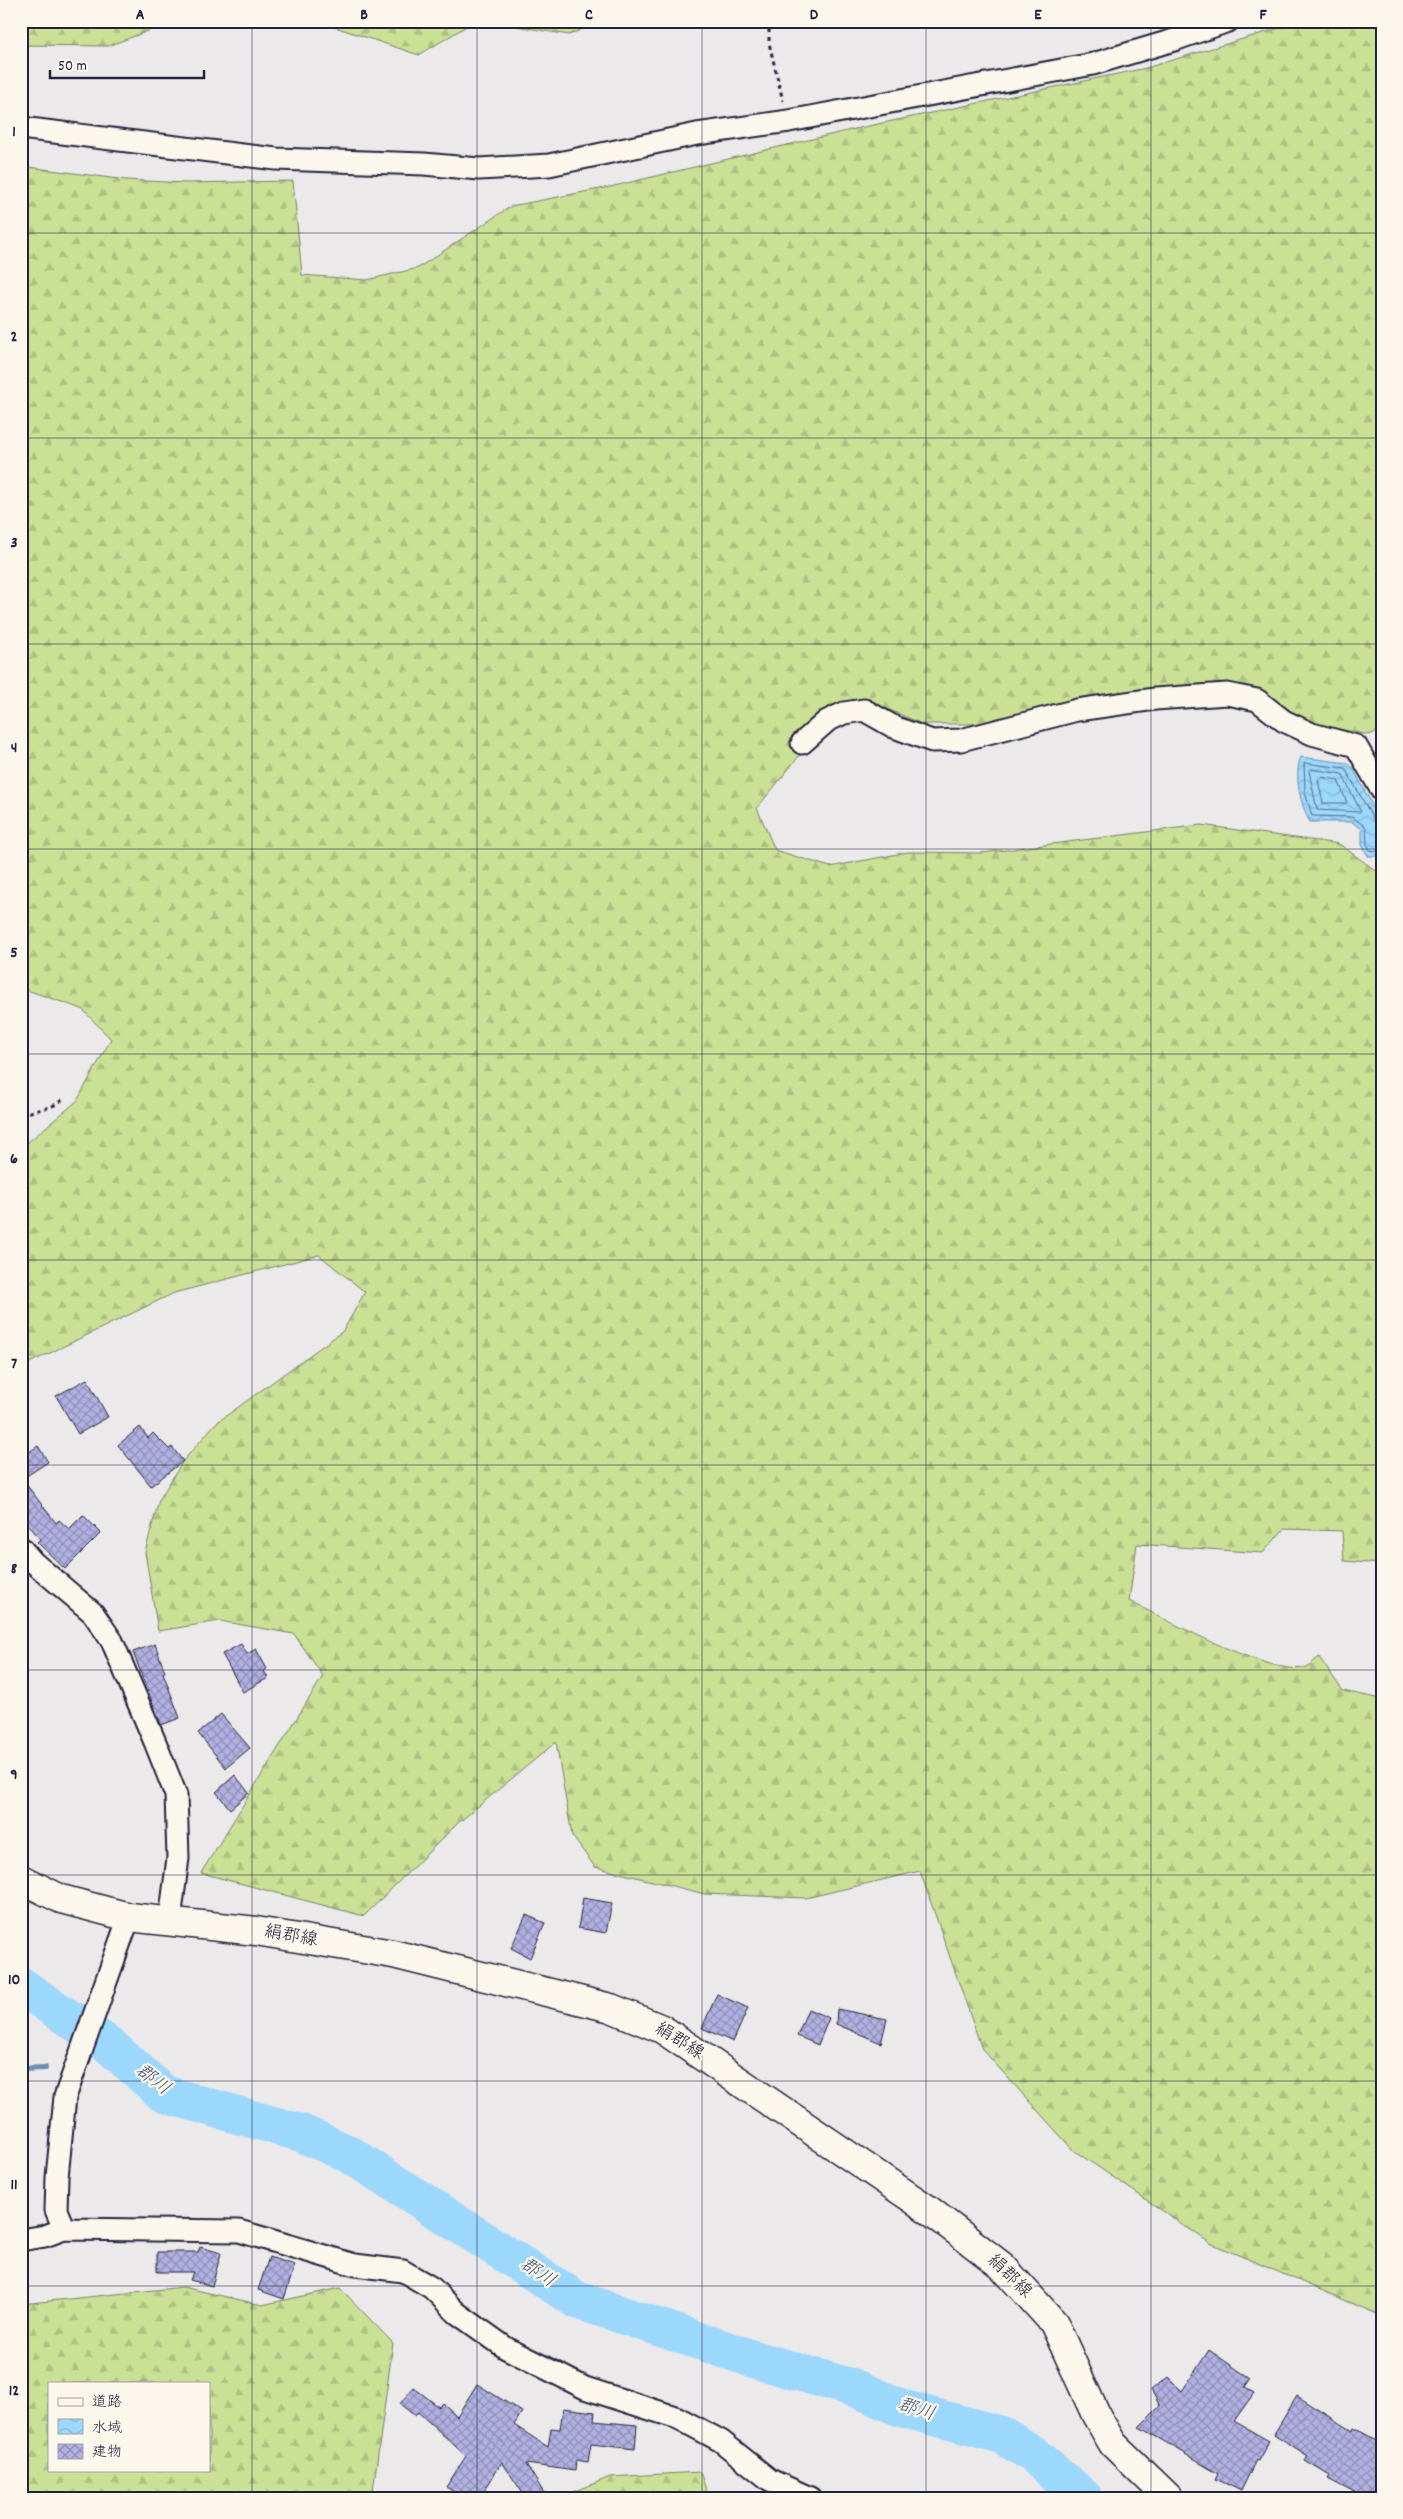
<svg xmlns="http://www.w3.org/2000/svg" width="1403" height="2519" viewBox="0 0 1403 2519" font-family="Dekko,'Klee One',sans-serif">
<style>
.forest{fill:url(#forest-firs);stroke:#768168;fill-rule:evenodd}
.water{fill:url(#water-waves);stroke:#6b8faf}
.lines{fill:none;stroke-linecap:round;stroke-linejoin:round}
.shore{stroke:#536a88;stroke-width:1}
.stream{stroke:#6b8faf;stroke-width:6}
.river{stroke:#9cd7fc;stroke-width:38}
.building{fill:url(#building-cross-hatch);stroke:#22223b}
.minor-casing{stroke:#22223b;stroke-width:25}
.secondary-casing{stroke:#22223b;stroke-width:31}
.path{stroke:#22223b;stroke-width:3;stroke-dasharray:4 4;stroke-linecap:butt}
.minor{stroke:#fbf7ec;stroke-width:21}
.secondary{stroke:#fbf7ec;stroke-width:28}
.grid{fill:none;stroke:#22223b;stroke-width:1;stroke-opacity:0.55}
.labels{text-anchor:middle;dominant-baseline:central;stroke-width:4.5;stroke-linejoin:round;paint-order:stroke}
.street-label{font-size:18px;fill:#22223b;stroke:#fbf7ec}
.water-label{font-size:19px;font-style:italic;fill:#475875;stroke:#fbf7ec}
.neatline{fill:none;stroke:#22223b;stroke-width:2}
.grid-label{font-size:16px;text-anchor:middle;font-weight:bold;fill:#22223b}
</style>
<defs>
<pattern id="forest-firs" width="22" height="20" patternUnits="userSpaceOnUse" patternTransform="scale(1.25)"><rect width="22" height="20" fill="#cae095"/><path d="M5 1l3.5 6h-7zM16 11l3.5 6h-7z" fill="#adc081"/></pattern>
<pattern id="water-waves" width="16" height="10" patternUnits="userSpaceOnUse" patternTransform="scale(1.25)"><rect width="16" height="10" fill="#9cd7fc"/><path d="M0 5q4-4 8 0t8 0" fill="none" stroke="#86b8d9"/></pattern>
<pattern id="building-cross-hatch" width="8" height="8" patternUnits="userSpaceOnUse" patternTransform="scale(1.25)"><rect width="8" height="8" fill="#b1b0e1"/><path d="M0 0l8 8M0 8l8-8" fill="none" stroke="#908fb8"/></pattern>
</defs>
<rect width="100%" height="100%" fill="#ece9ea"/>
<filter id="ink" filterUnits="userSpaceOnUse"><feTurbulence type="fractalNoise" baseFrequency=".02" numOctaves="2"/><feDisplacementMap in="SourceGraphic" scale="10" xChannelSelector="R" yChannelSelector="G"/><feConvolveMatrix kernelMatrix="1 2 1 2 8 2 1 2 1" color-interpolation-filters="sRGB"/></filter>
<g filter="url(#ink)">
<!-- forest -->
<path class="forest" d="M 21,21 L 175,21 L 108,46 L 21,45 Z
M 317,21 L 475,21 L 419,55 Z
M 486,21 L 601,21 L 569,35 Z
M 1303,21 L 1382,21 L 1382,729 L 1369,735 L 1306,722 L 1262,690 L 1192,687 L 981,724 L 922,724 L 862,698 L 804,750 L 757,808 L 775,850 L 830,867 L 908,852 L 981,853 L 1201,825 L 1339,844 L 1382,875 L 1382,1564 L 1344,1561 L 1342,1531 L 1284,1529 L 1263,1553 L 1137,1544 L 1129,1601 C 1161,1617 1275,1679 1307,1667 C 1311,1665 1315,1660 1319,1657 L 1343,1691 L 1382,1699 L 1382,2316 L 1210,2243 L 1073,2150 L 982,2049 L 920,1871 L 806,1898 L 705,1894 L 595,1867 L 572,1836 L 556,1742 L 457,1824 L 364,1916 L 201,1873 L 323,1676 L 294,1634 L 220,1621 L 158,1631 L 145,1552 L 159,1500 L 183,1461 L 215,1424 L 343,1331 L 365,1292 L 319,1255 L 174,1293 L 21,1367 L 21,1148 L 77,1101 L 111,1039 L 82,1009 L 21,988 L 21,166 L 126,180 L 186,183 L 293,181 L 302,275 L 367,280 L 418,268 L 511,206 L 610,187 L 859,128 L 1146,68 Z
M 183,2287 L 262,2305 L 340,2288 L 393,2343 L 372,2498 L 21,2498 L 21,2304 ZM 49,2383 L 209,2383 L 209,2470 L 49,2470 Z
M 700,2472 L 709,2498 L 559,2498 L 610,2477 Z"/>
<!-- water -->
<path class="water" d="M 1301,757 L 1347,763 L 1353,768 L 1382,824 L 1382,856 L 1368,856 L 1362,845 L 1362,829 L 1352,822 L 1310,822 C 1301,807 1293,774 1301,757 Z"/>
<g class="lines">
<!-- shore -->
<path class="shore" d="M 1312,769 L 1342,774 L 1361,812 L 1317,810 L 1309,771 Z
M 1321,777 L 1338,780 L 1347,803 L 1323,803 L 1318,780 Z
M 1382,825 L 1375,822 L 1345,768 L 1304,763 L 1305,792 L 1312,816 L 1352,817 L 1366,827 L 1367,844 L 1370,850 L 1382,852"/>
<!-- stream -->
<path class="stream" d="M 21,2069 L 45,2068
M 129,2071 L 136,2071"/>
<!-- river -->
<path class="river" d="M 21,1986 L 110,2046 L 164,2094 L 301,2133 L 349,2154 L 577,2300 L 750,2358 L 860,2390 L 901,2408 L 1002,2435 L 1033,2454 L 1084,2498"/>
</g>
<!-- building -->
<path class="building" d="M 87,1379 L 108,1417 L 78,1434 L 56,1396 Z
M 140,1427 L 148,1438 L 153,1433 L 169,1449 L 172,1447 L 183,1461 L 151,1486 L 118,1445 Z
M 38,1446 L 48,1462 L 22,1479 L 56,1523 L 59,1520 L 69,1529 L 83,1515 L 101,1533 L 65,1569 L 37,1542 L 40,1539 L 21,1515 L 21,1458 Z
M 155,1644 L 165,1672 L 163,1673 L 180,1718 L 161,1725 L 133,1652 Z
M 241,1644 L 247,1654 L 256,1649 L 267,1669 L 264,1671 L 268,1678 L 243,1692 L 222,1654 Z
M 221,1714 L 250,1748 L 226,1768 L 198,1733 Z
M 235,1775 L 249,1793 L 230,1809 L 216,1792 Z
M 583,1898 L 612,1903 L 606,1933 L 578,1928 Z
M 526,1915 L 545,1923 L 530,1958 L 511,1948 Z
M 717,1994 L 748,2008 L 733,2042 L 702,2028 Z
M 808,2009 L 829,2018 L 818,2045 L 797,2036 Z
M 837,2009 L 887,2019 L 881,2043 L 836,2024 Z
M 200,2247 L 221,2253 L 212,2286 L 190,2280 L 193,2272 L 157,2272 L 157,2252 L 198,2252 Z
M 269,2257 L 295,2265 L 284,2299 L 258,2290 Z
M 1209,2350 L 1251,2379 L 1245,2388 L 1254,2393 L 1234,2421 L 1269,2441 L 1258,2461 L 1256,2460 L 1241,2491 L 1216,2479 L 1219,2473 L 1139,2427 L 1160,2406 L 1151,2390 L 1168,2377 L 1182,2391 Z
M 477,2384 L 522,2412 L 514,2425 L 548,2447 L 551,2428 L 560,2429 L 563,2408 L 595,2412 L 594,2421 L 637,2425 L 635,2449 L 591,2444 L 588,2462 L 576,2460 L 575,2471 L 526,2464 L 547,2498 L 526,2498 L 502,2462 L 480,2498 L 464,2498 L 446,2487 L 466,2456 L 418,2412 L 415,2416 L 400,2404 L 413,2387 L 439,2407 L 443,2403 L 457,2416 Z
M 1297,2396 L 1353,2431 L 1354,2428 L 1382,2443 L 1382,2498 L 1364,2498 L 1328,2479 L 1330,2476 L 1305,2461 L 1308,2456 L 1274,2434 Z"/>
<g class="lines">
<defs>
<path id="minor" d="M 21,128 L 276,159 L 424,164 L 479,169 L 549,165 L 697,134 L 789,121 L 1093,64 L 1174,40 L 1228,21
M 802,743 L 827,721 L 844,713 L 864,710 L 894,727 L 932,741 L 961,740 L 1077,710 L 1155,699 L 1227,694 L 1257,700 L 1284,721 L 1312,734 L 1356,746 L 1382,791
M 21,1548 L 33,1562 L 93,1613 L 112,1641 L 155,1742 L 176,1795 L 178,1858 L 170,1920
M 64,2229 L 56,2210 L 57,2177 L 65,2097 L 129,1917
M 21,2240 L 45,2236 L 64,2229 L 239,2231 L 355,2265 L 403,2271 L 432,2288 L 457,2313 L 506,2348 L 585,2388 L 678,2418 L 721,2441 L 770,2480 L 810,2498"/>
<path id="secondary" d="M 21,1879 L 61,1899 L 129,1917 L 256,1931 L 393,1954 L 611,2008 L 662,2029 L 929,2210 L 1002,2266 L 1054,2323 L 1096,2415 L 1113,2444 L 1169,2498"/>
</defs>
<!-- minor casing -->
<use href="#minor" class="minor-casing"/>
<!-- secondary casing -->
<use href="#secondary" class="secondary-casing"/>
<!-- path -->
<path class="path" d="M 769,21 L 769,43 L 783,101
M 21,1114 L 51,1107 L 64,1099"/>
<!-- minor -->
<use href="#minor" class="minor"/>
<!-- secondary -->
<use href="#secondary" class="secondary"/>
</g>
</g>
<!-- grid -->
<path class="grid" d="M 252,21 L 252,2498M 477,21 L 477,2498M 702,21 L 702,2498M 926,21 L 926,2498M 1151,21 L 1151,2498M 21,233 L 1382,233M 21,438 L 1382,438M 21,644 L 1382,644M 21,849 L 1382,849M 21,1054 L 1382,1054M 21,1260 L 1382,1260M 21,1465 L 1382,1465M 21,1670 L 1382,1670M 21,1875 L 1382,1875M 21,2081 L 1382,2081M 21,2286 L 1382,2286"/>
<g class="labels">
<!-- street labels -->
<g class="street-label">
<text transform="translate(291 1937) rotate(10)">絹郡線</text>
<text transform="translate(679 2042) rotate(32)">絹郡線</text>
<text transform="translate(1009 2277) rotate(44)">絹郡線</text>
</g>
<!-- water labels -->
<g class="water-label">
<text transform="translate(152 2081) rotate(37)">郡川</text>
<text transform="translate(537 2274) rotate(33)">郡川</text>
<text transform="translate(916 2411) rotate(17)">郡川</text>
</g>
</g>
<!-- margin -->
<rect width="1403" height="2519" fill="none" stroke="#fbf7ec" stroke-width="55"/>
<!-- legend -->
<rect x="48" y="2382" width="162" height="90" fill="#fbf7ec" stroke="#a4a2a5"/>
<rect x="58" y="2398" width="25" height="8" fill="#fbf7ec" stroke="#a4a2a5"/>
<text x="92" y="2406" font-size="15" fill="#22223b">道路</text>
<rect x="58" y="2419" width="25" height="15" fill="url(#water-waves)" stroke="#a4a2a5"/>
<text x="92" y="2432" font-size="15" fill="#22223b">水域</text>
<rect x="58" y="2444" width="25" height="15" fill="url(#building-cross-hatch)" stroke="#a4a2a5"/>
<text x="92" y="2456" font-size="15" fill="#22223b">建物</text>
<!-- scale -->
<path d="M50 70v8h154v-8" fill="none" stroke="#22223b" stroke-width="2.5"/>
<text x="58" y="70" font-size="15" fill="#22223b" stroke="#fbf7ec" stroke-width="4" paint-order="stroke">50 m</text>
<rect x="28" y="28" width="1348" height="2464" class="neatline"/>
<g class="grid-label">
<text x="140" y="19">A</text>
<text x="364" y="19">B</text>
<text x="589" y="19">C</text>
<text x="814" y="19">D</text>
<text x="1038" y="19">E</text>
<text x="1263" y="19">F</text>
<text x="14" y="136">1</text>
<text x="14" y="341">2</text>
<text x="14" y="547">3</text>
<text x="14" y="752">4</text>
<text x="14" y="957">5</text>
<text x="14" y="1163">6</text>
<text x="14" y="1368">7</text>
<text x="14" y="1573">8</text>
<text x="14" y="1779">9</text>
<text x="14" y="1984">10</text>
<text x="14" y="2189">11</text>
<text x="14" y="2395">12</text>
</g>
</svg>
